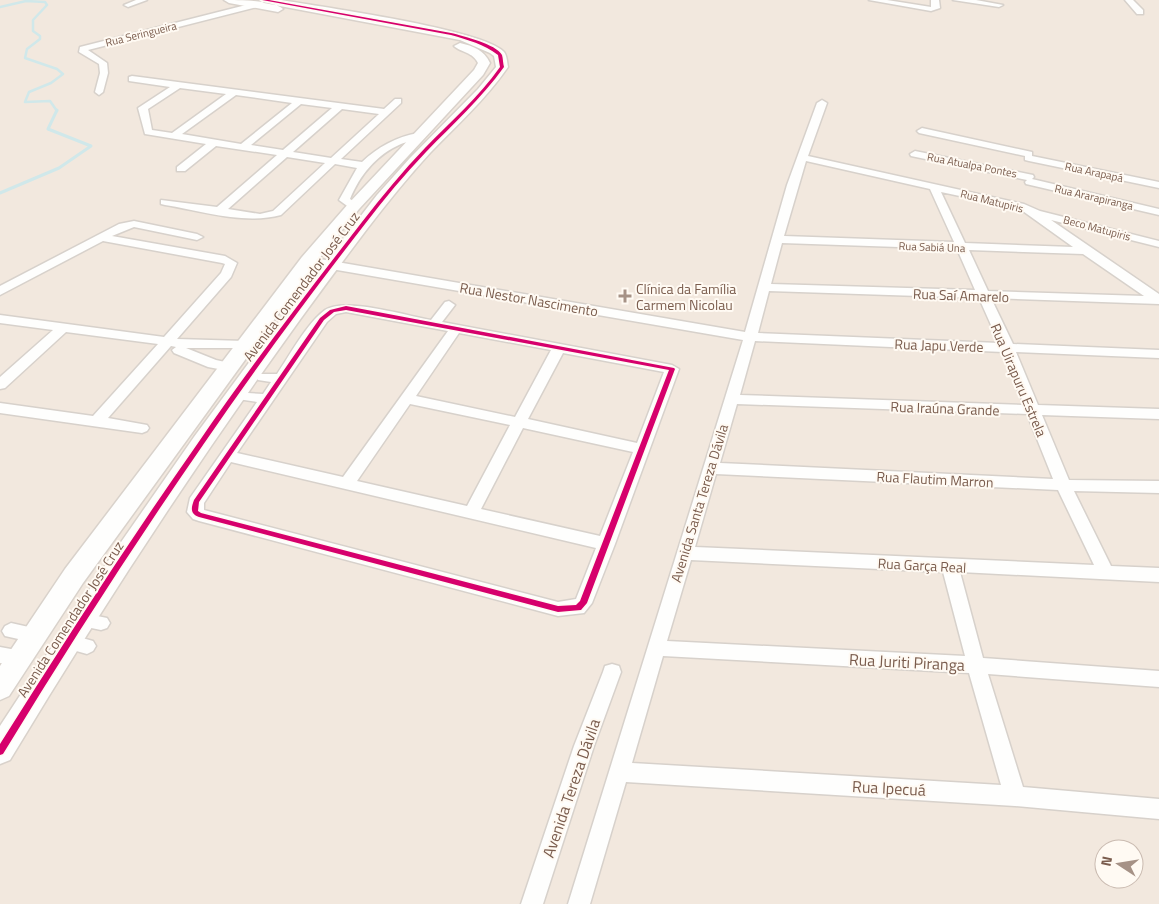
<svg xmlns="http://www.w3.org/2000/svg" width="1159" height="904" viewBox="0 0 1159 904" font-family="'Titillium Web',sans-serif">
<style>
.residential{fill:#f2e8de;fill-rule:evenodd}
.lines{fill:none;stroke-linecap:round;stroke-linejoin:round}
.stream-far1{stroke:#d0e8ea;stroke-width:2.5}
.stream{stroke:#d0e8ea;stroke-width:3}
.street-casing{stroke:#d7d1cb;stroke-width:3}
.secondary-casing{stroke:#d9d2cb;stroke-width:3}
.street{fill:#fefefd;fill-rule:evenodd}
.secondary{fill:#fefefd;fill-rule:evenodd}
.cycleway-casing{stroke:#fffaf3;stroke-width:3}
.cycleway{fill:#d6006c;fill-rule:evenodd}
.poi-dot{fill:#a69286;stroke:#fffaf3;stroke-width:2}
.labels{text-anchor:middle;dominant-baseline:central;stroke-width:4;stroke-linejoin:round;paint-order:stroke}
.far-street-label{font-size:11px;fill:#7a5c4d;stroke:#fffaf3}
.street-label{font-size:14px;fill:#7a5c4d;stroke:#fffaf3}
.poi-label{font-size:14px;fill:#7a5c4d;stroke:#fffaf3;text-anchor:start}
.near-street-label{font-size:16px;fill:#7a5c4d;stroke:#fffaf3}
</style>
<rect width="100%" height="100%" fill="#f9f5f0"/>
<!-- residential -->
<path class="residential" d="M 0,0 L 1159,0 L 1159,904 L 0,904 ZM 1104,849 L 1134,849 L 1134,879 L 1104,879 Z"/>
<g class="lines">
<!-- stream-far1 -->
<path class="stream-far1" d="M 0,7 L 26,1 L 45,2 L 47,5 L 33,20 L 33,31 L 40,36 L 40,39 L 27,49 L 25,58 L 57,69 L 63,74 L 51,83 L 29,92 L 25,102 L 50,101 L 57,111"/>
<!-- stream -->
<path class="stream" d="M 0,193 L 59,168 L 91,146 L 48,129 L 57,110"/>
<defs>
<path id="street" d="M 136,0 L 147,0 L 128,7 L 124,5 Z
M 869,0 L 887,0 L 931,7 L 931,0 L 939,0 L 940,8 L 931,11 Z
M 953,0 L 976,0 L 1003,5 L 999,7 Z
M 1125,0 L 1133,0 L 1143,10 L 1143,14 L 1137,14 Z
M 254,3 L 258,5 L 257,7 L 88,50 L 107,63 L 108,73 L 103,92 L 99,95 L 95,92 L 100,73 L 99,64 L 79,52 L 80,47 Z
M 132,76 L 384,109 L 395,99 L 401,99 L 401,103 L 341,159 L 362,162 C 378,147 396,137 418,133 L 423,136 C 417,141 408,141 401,144 C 376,155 360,175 350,199 L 358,204 L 358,208 L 350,208 L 339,200 L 357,168 L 335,164 L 281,215 C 244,225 202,211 165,205 L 161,204 L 161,200 L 217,207 L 277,155 L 216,146 L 185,171 L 177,171 L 177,167 L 206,144 L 145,134 L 138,108 L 170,87 L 129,81 L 129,77 ZM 180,88 L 226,94 L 172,133 L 152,130 L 148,109 ZM 236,95 L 292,103 L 241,144 L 182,134 ZM 301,104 L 332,108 L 283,150 L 251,145 ZM 342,109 L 379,114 L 331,158 L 293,152 ZM 287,157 L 325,163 L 273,211 L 260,214 L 228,209 Z
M 822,100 L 827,103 L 808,156 L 1024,204 L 1040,211 L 1159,241 L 1159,247 L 1051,220 L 1159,294 L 1159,304 L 991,298 L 1013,344 L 1159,350 L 1159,358 L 1016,352 L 1038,405 L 1159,409 L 1159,419 L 1042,415 L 1069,480 L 1159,481 L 1159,493 L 1074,491 L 1111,566 L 1159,568 L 1159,582 L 960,572 L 983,658 L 1159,671 L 1159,687 L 988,674 L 1023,787 L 1159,799 L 1159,819 L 1015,806 L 626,782 L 590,904 L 568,904 L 743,340 L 308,265 L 302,261 L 308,257 L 745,332 L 787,185 L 817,103 ZM 806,161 L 930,189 L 954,242 L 784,236 ZM 941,192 L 1020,209 L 1073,247 L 965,243 ZM 782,243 L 957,249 L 975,290 L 771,284 ZM 969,250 L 1083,254 L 1144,296 L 988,291 ZM 769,291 L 979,298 L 999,343 L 758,333 ZM 755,341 L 1003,352 L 1024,405 L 740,395 ZM 737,404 L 1027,414 L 1053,479 L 720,463 ZM 716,474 L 1058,490 L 1094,565 L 695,547 ZM 691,560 L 943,572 L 965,656 L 667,641 ZM 663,656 L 969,673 L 1001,785 L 632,763 Z
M 922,128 L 1032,152 L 1032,156 L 1159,182 L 1159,188 L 1029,161 L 1025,160 L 1025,156 L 919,133 L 917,131 Z
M 915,151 L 1033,175 L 1034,177 L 1032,179 L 1159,209 L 1159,215 L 1026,184 L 1025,182 L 1027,180 L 911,156 L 910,154 Z
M 134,221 L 197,234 L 203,237 L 197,240 L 134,227 L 112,236 L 225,256 L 237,263 L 231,277 L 177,339 L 245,341 L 252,345 L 250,348 L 186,348 L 216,360 L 234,364 L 236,367 L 229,371 L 208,367 L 174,353 L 172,350 L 176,347 L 171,346 L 108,418 L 147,425 L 149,428 L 147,431 L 142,433 L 0,413 L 0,403 L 93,416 L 158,344 L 66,332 L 5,388 L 0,389 L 0,377 L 53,330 L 0,323 L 0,315 L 164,337 L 221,273 L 225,264 L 222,263 L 103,241 L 0,295 L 0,286 L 119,224 Z
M 449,301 L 455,305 L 442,322 L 672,365 L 679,369 L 615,544 L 592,603 L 584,613 L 558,616 L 199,521 L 193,519 L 187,512 L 190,498 L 257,402 L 231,398 L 229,395 L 231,392 L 263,394 L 271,382 L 258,380 L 256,377 L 258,374 L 277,374 C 290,355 307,323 325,310 C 345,297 407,316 431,320 L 445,302 ZM 346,312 L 448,331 L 343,477 L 237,453 L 327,322 L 336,314 ZM 459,333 L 551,350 L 515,417 L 416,396 ZM 563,353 L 664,372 L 637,443 L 528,419 ZM 410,404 L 510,425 L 467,506 L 357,481 ZM 523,428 L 633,452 L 600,536 L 481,509 ZM 231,462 L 596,548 L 576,599 L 558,602 L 204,510 L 204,503 Z
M 83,613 L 107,618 L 110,623 L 107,628 L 101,630 L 77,625 L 74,620 L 77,615 Z
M 11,623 L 42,630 L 45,635 L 42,640 L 36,643 L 5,636 L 2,631 L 5,626 Z
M 68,634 L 93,641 L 96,646 L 93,651 L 87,654 L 62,647 L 59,642 L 62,637 Z
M 0,647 L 27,652 L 29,658 L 27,664 L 20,666 L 0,663 Z
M 612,664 L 619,666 L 621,672 L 594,746 L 543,904 L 521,904 L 574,746 L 603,672 L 605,666 Z"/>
<path id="secondary" d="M 224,0 C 238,0 273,0 283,9 L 278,12 L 229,3 Z
M 259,0 L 281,0 C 321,7 483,29 504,52 C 507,56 507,62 508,67 C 486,99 457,125 430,153 C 408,177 387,203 367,229 C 238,400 120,577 10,760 L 0,764 L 0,726 L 110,558 L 194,437 L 281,319 L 377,195 L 410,158 L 478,89 L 496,67 L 494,56 L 490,53 L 460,40 L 264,3 Z
M 460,43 C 473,46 484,50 490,63 L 483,75 L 359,209 L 314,265 L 83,583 L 9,696 L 0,700 L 0,666 L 65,569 L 302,257 L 349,203 L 474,70 L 478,63 C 473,52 462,53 454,46 Z"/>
</defs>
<!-- street casing -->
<use href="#street" class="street-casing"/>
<!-- secondary casing -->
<use href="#secondary" class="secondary-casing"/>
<!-- street -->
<use href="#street" class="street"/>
<!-- secondary -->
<use href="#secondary" class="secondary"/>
<defs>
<path id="cycleway" d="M 262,0 L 269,0 L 451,33 C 463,36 496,44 502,55 C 503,58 503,64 504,67 C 481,99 453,124 426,152 C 404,175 384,199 365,224 C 309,296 255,369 203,445 C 133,546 67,649 3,754 L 0,755 L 0,744 C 64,642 129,541 198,443 C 250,367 306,294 362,222 C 382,196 403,171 425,148 C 451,121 479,97 500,67 L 498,55 C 484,44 468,40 451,35 Z
M 346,306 L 674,368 L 675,369 L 587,603 L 581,610 L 558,612 L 199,517 C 190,514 191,508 194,500 L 320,318 L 330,310 ZM 346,310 L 669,370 L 580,601 L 576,605 L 558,606 L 201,513 L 198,511 L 199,502 L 324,320 L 334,312 Z"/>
</defs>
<!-- cycleway casing -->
<use href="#cycleway" class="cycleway-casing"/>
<!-- cycleway -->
<use href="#cycleway" class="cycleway"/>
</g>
<!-- markers -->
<path class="poi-dot" d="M622.5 288.5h5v5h5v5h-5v5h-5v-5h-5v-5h5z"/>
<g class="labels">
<!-- far-street labels -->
<g class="far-street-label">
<text transform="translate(141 34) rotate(-14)">Rua Seringueira</text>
<text transform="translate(972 165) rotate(11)">Rua Atualpa Pontes</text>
<text transform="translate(1094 172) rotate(12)">Rua Arapapá</text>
<text transform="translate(1094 197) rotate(13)">Rua Ararapiranga</text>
<text transform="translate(992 201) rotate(14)">Rua Matupiris</text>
<text transform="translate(1097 228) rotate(15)">Beco Matupiris</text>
<text transform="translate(932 247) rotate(2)">Rua Sabiá Una</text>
</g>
<!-- street labels -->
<g class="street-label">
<text transform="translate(301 286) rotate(-53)">Avenida Comendador José Cruz</text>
<text transform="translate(961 295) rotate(2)">Rua Saí Amarelo</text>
<text transform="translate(529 299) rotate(10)">Rua Nestor Nascimento</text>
<text transform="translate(939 345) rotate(2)">Rua Japu Verde</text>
<text transform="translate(1019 380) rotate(67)">Rua Uirapuru Estrela</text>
<text transform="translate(945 408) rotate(2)">Rua Iraúna Grande</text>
<text transform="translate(935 479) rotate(3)">Rua Flautim Marron</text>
<text transform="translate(699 503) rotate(-73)">Avenida Santa Tereza Dávila</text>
<text transform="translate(922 565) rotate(3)">Rua Garça Real</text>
<text transform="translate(70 619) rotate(-57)">Avenida Comendador José Cruz</text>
</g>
<!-- poi labels -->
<g class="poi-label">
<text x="636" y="288">Clínica da Família<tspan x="636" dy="16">Carmem Nicolau</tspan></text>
</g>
<!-- near-street labels -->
<g class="near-street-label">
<text transform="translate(907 662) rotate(3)">Rua Juriti Piranga</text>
<text transform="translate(571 788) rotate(-71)">Avenida Tereza Dávila</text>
<text transform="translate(889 788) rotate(3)">Rua Ipecuá</text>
</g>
</g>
<!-- north arrow -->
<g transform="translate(1119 864) rotate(282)"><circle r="24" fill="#fffaf3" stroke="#cabbb1"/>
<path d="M0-4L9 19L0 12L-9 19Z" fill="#a69286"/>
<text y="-8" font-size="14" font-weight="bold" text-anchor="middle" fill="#7a5c4d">N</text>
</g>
</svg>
